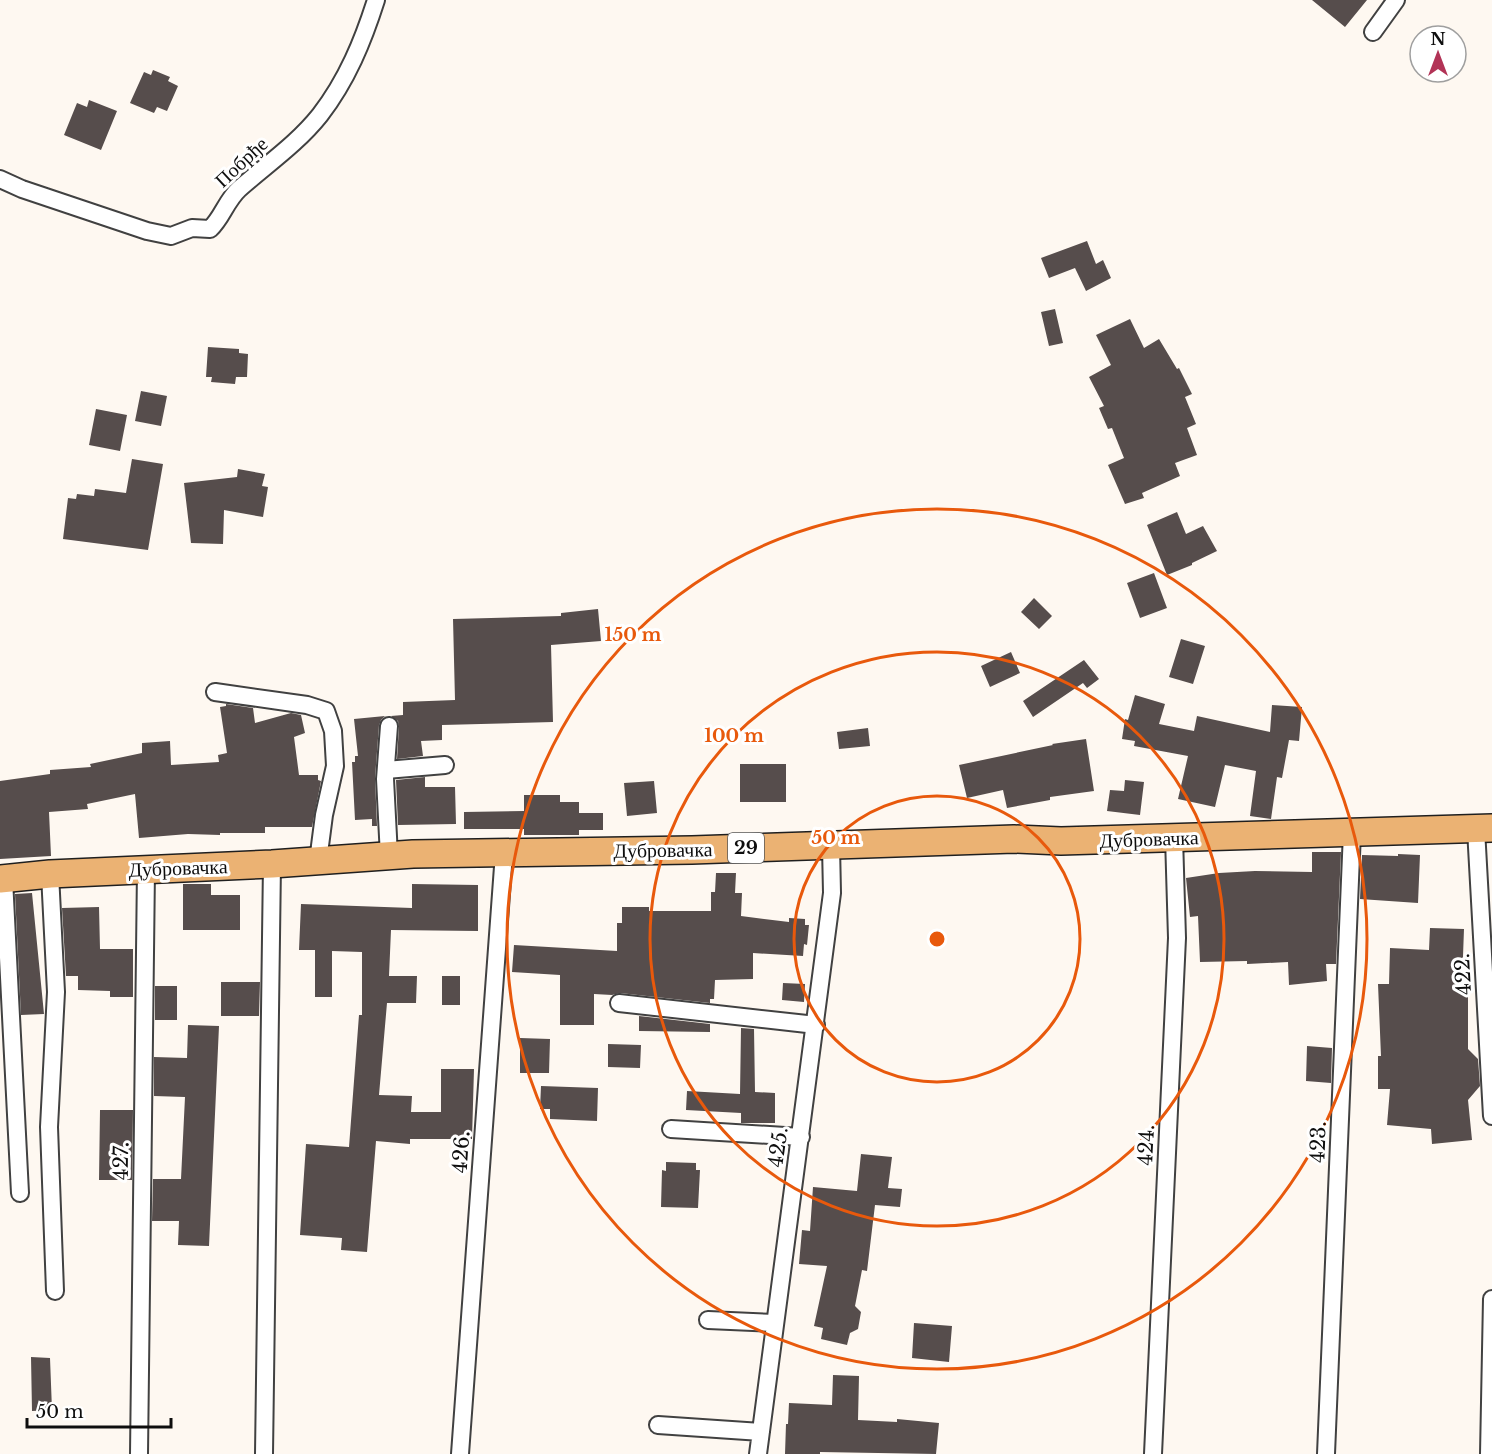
<svg xmlns="http://www.w3.org/2000/svg" width="1492" height="1454" viewBox="0 0 1492 1454" font-family="'Libre Baskerville',serif">
<style>
.building{fill:#564d4c}
.lines{fill:none;stroke-linecap:round;stroke-linejoin:round}
.street-casing{stroke:#414141;stroke-width:20}
.primary-casing{stroke:#1f1f1f;stroke-width:30}
.street{stroke:#fff;stroke-width:16}
.primary{stroke:#ebb273;stroke-width:27}
.ring{fill:none;stroke:#e8590c;stroke-width:3}
.labels{text-anchor:middle;dominant-baseline:central;stroke-width:6;stroke-linejoin:round;paint-order:stroke}
.shield{fill:#fff;stroke:#565656;stroke-width:1.5}
.shield-label{font-size:18px;font-weight:bold;fill:#0e0e0e}
.street-label{font-size:20px;fill:#0e0e0e;stroke:#fff}
.centre{fill:#e8590c;stroke:#fff;stroke-width:3}
.ring-label{font-size:18px;text-anchor:middle;font-weight:bold;fill:#e8590c;stroke:#fff;stroke-width:6;stroke-linejoin:round;paint-order:stroke}
</style>
<rect width="100%" height="100%" fill="#fef8f1"/>
<!-- building -->
<path class="building" d="M 1312,0 L 1367,0 L 1345,27 Z
M 153,70 L 170,77 L 168,81 L 178,86 L 167,111 L 157,107 L 154,113 L 130,103 L 144,72 L 151,75 Z
M 89,100 L 117,111 L 101,150 L 64,135 L 77,103 L 87,107 Z
M 1087,241 L 1096,264 L 1103,260 L 1111,278 L 1086,291 L 1075,268 L 1049,278 L 1041,258 Z
M 1055,309 L 1063,343 L 1049,346 L 1041,312 Z
M 1130,319 L 1144,348 L 1159,339 L 1177,369 L 1179,368 L 1192,394 L 1185,397 L 1196,424 L 1187,428 L 1197,455 L 1175,463 L 1180,476 L 1142,493 L 1144,498 L 1125,504 L 1108,465 L 1124,458 L 1112,428 L 1108,429 L 1099,408 L 1104,406 L 1089,377 L 1111,365 L 1096,335 Z
M 208,347 L 239,349 L 239,353 L 248,354 L 247,377 L 236,377 L 235,384 L 211,382 L 212,377 L 206,377 Z
M 141,391 L 167,396 L 161,426 L 135,421 Z
M 96,409 L 127,415 L 120,451 L 89,445 Z
M 132,459 L 163,464 L 148,550 L 63,539 L 68,498 L 76,499 L 77,494 L 94,496 L 95,489 L 126,493 Z
M 238,469 L 265,474 L 262,486 L 268,487 L 263,517 L 224,510 L 223,544 L 191,543 L 184,483 L 237,477 Z
M 1177,512 L 1186,534 L 1203,526 L 1217,551 L 1192,563 L 1192,565 L 1167,575 L 1147,525 Z
M 1154,573 L 1167,608 L 1140,618 L 1127,583 Z
M 1034,598 L 1052,616 L 1039,629 L 1021,612 Z
M 598,609 L 601,641 L 551,645 L 553,722 L 442,725 L 442,740 L 421,741 L 423,756 L 397,759 L 399,726 L 398,721 L 391,716 L 403,715 L 403,702 L 455,700 L 453,619 L 561,616 L 561,613 Z
M 1181,639 L 1205,646 L 1193,684 L 1169,677 Z
M 1011,652 L 1020,673 L 990,687 L 981,666 Z
M 1084,660 L 1099,679 L 1087,688 L 1083,683 L 1033,717 L 1023,701 Z
M 1135,695 L 1165,704 L 1159,724 L 1194,731 L 1197,716 L 1270,732 L 1272,705 L 1302,707 L 1299,741 L 1289,740 L 1282,778 L 1277,777 L 1271,819 L 1250,816 L 1256,771 L 1225,765 L 1215,807 L 1178,799 L 1188,756 L 1134,746 L 1135,741 L 1122,739 L 1125,719 L 1128,720 Z
M 226,704 L 253,708 L 255,723 L 291,713 L 301,715 L 305,733 L 294,737 L 299,775 L 318,775 L 318,780 L 321,781 L 312,827 L 265,827 L 265,833 L 220,833 L 220,835 L 188,834 L 139,838 L 135,794 L 87,804 L 88,809 L 49,812 L 51,856 L 0,859 L 0,781 L 50,774 L 50,770 L 91,767 L 90,764 L 142,753 L 142,743 L 170,741 L 171,765 L 219,762 L 218,755 L 227,753 L 220,707 L 226,706 Z
M 385,716 L 381,720 L 379,725 L 375,778 L 377,826 L 372,826 L 372,819 L 355,820 L 352,762 L 355,762 L 355,756 L 358,756 L 354,719 Z
M 868,728 L 870,746 L 839,749 L 837,732 Z
M 1086,739 L 1094,791 L 1050,797 L 1050,800 L 1007,808 L 1003,790 L 967,798 L 959,765 L 1053,745 L 1052,744 Z
M 740,764 L 786,764 L 786,802 L 740,802 Z
M 425,777 L 425,787 L 455,787 L 456,824 L 398,825 L 396,780 Z
M 1125,780 L 1144,782 L 1140,815 L 1107,811 L 1110,790 L 1124,791 Z
M 654,781 L 657,813 L 627,816 L 624,783 Z
M 524,795 L 560,795 L 560,802 L 579,802 L 579,813 L 603,813 L 603,830 L 579,830 L 579,835 L 524,835 L 524,829 L 464,829 L 464,812 L 524,811 Z
M 1312,852 L 1341,852 L 1336,964 L 1326,964 L 1327,981 L 1289,985 L 1288,962 L 1247,964 L 1247,961 L 1200,962 L 1198,916 L 1190,917 L 1186,878 L 1219,873 L 1255,871 L 1312,872 Z
M 1398,854 L 1420,855 L 1418,903 L 1360,899 L 1362,855 L 1398,856 Z
M 716,873 L 736,873 L 735,893 L 742,893 L 741,916 L 789,922 L 789,918 L 805,919 L 805,925 L 809,925 L 807,945 L 804,944 L 803,956 L 753,953 L 753,979 L 715,980 L 714,999 L 710,999 L 710,1003 L 620,993 L 612,995 L 594,994 L 594,1025 L 560,1025 L 560,975 L 512,972 L 514,945 L 617,951 L 617,923 L 622,923 L 622,907 L 649,907 L 649,911 L 711,911 L 711,892 L 715,892 Z
M 183,884 L 211,884 L 211,895 L 240,895 L 240,930 L 183,930 Z
M 412,884 L 478,885 L 478,931 L 391,930 L 389,976 L 417,976 L 416,1003 L 387,1003 L 379,1095 L 412,1096 L 411,1112 L 441,1112 L 441,1069 L 474,1069 L 472,1139 L 410,1139 L 410,1144 L 376,1141 L 367,1252 L 341,1250 L 342,1238 L 300,1235 L 306,1144 L 349,1147 L 359,1015 L 362,1015 L 362,952 L 332,951 L 332,997 L 315,997 L 315,950 L 299,950 L 301,904 L 412,908 Z
M 32,893 L 44,1014 L 21,1015 L 15,894 Z
M 99,907 L 100,949 L 133,949 L 133,997 L 110,997 L 110,991 L 78,990 L 78,976 L 66,976 L 62,908 Z
M 1430,928 L 1464,929 L 1462,983 L 1468,982 L 1468,1049 L 1478,1059 L 1480,1086 L 1468,1100 L 1472,1140 L 1432,1144 L 1431,1129 L 1387,1125 L 1390,1089 L 1378,1089 L 1378,1056 L 1381,1056 L 1378,984 L 1389,984 L 1390,948 L 1429,950 Z
M 442,976 L 460,976 L 460,1005 L 442,1005 Z
M 221,982 L 260,982 L 259,1016 L 221,1016 Z
M 783,983 L 805,984 L 804,1002 L 782,1000 Z
M 155,986 L 177,986 L 177,1020 L 155,1020 Z
M 639,1016 L 710,1024 L 710,1032 L 639,1031 Z
M 188,1025 L 219,1026 L 209,1246 L 178,1245 L 179,1221 L 152,1221 L 153,1179 L 181,1179 L 185,1097 L 154,1096 L 154,1057 L 187,1058 Z
M 741,1028 L 754,1029 L 755,1092 L 775,1093 L 775,1123 L 741,1123 L 741,1113 L 686,1110 L 687,1091 L 740,1094 Z
M 520,1038 L 550,1039 L 549,1073 L 520,1073 Z
M 608,1044 L 641,1045 L 640,1068 L 608,1067 Z
M 1307,1046 L 1332,1048 L 1331,1083 L 1306,1081 Z
M 541,1086 L 598,1088 L 597,1121 L 550,1119 L 550,1109 L 540,1109 Z
M 100,1110 L 133,1110 L 132,1180 L 99,1180 Z
M 861,1154 L 892,1157 L 888,1188 L 902,1189 L 900,1207 L 875,1205 L 867,1271 L 862,1270 L 855,1306 L 861,1312 L 858,1329 L 850,1333 L 847,1345 L 821,1339 L 823,1328 L 814,1326 L 827,1266 L 799,1264 L 802,1230 L 810,1231 L 813,1187 L 857,1191 Z
M 666,1162 L 696,1163 L 696,1170 L 700,1170 L 698,1208 L 661,1207 L 662,1170 L 666,1171 Z
M 914,1323 L 952,1326 L 949,1362 L 912,1358 Z
M 31,1357 L 50,1358 L 52,1410 L 32,1411 Z
M 833,1375 L 859,1376 L 858,1420 L 897,1422 L 897,1419 L 939,1423 L 936,1454 L 820,1452 L 820,1454 L 785,1454 L 786,1424 L 788,1424 L 789,1403 L 832,1405 Z"/>
<g class="lines">
<defs>
<path id="street" d="M 1373,32 L 1396,0
M 0,179 L 22,189 L 147,231 L 171,236 L 192,228 L 210,229 C 222,218 226,201 239,189 C 266,165 297,144 320,115 C 347,80 363,41 376,0
M 215,692 L 307,705 L 326,711 L 333,731 L 335,766 L 324,815 L 318,861
M 386,770 L 445,765
M 1476,829 L 1492,1116
M 389,856 L 385,779 L 389,726
M 50,874 L 56,992 L 49,1127 L 55,1291
M 4,879 L 20,1193
M 619,1003 L 816,1025
M 671,1129 L 801,1137
M 708,1320 L 775,1323
M 658,1425 L 761,1432
M 139,1454 L 146,869
M 264,1454 L 272,864
M 460,1454 L 504,853
M 758,1454 L 832,893 L 831,846
M 1153,1454 L 1177,938 L 1174,837
M 1326,1454 L 1352,832
M 1489,1454 L 1492,1299"/>
<path id="primary" d="M 0,879 L 50,874 L 272,864 L 413,854 L 692,850 L 1014,839 L 1061,841 L 1492,828"/>
</defs>
<!-- street casing -->
<use href="#street" class="street-casing"/>
<!-- primary casing -->
<use href="#primary" class="primary-casing"/>
<!-- street -->
<use href="#street" class="street"/>
<!-- primary -->
<use href="#primary" class="primary"/>
</g>
<!-- distance rings -->
<g class="ring">
<circle cx="937" cy="939" r="143"/>
<circle cx="937" cy="939" r="287"/>
<circle cx="937" cy="939" r="430"/>
</g>
<g class="labels">
<!-- shield labels -->
<rect class="shield" x="728" y="833" width="36" height="30" rx="4.5"/>
<g class="shield-label">
<text x="746" y="848">29</text>
</g>
<!-- street labels -->
<g class="street-label">
<text transform="translate(241 162) rotate(-43)">Побрђе</text>
<text transform="translate(1149 839) rotate(-2)">Дубровачка</text>
<text transform="translate(663 850) rotate(-1)">Дубровачка</text>
<text transform="translate(178 868) rotate(-2)">Дубровачка</text>
<text transform="translate(1463 974) rotate(-93)">422.</text>
<text transform="translate(1318 1142) rotate(-88)">423.</text>
<text transform="translate(1146 1145) rotate(-87)">424.</text>
<text transform="translate(778 1147) rotate(-82)">425.</text>
<text transform="translate(461 1152) rotate(-86)">426.</text>
<text transform="translate(121 1161) rotate(-89)">427.</text>
</g>
</g>
<circle cx="937" cy="939" r="9" class="centre"/>
<g class="ring-label">
<text x="633" y="641">150 m</text>
<text x="734" y="742">100 m</text>
<text x="836" y="844">50 m</text>
</g>
<!-- north arrow -->
<g transform="translate(1438 54)"><circle r="28" fill="#ffffff" stroke="#9f9f9f" stroke-width="1.5"/>
<path d="M0-4.5L10 22L0 15L-10 22Z" fill="#b23356"/>
<text y="-9" font-size="16" font-weight="bold" text-anchor="middle" fill="#0e0e0e">N</text>
</g>
<!-- scale -->
<path d="M27 1418v9h144v-9" fill="none" stroke="#0e0e0e" stroke-width="3"/>
<text x="36" y="1418" font-size="18" fill="#0e0e0e" stroke="#ffffff" stroke-width="4.5" paint-order="stroke">50 m</text>
</svg>
